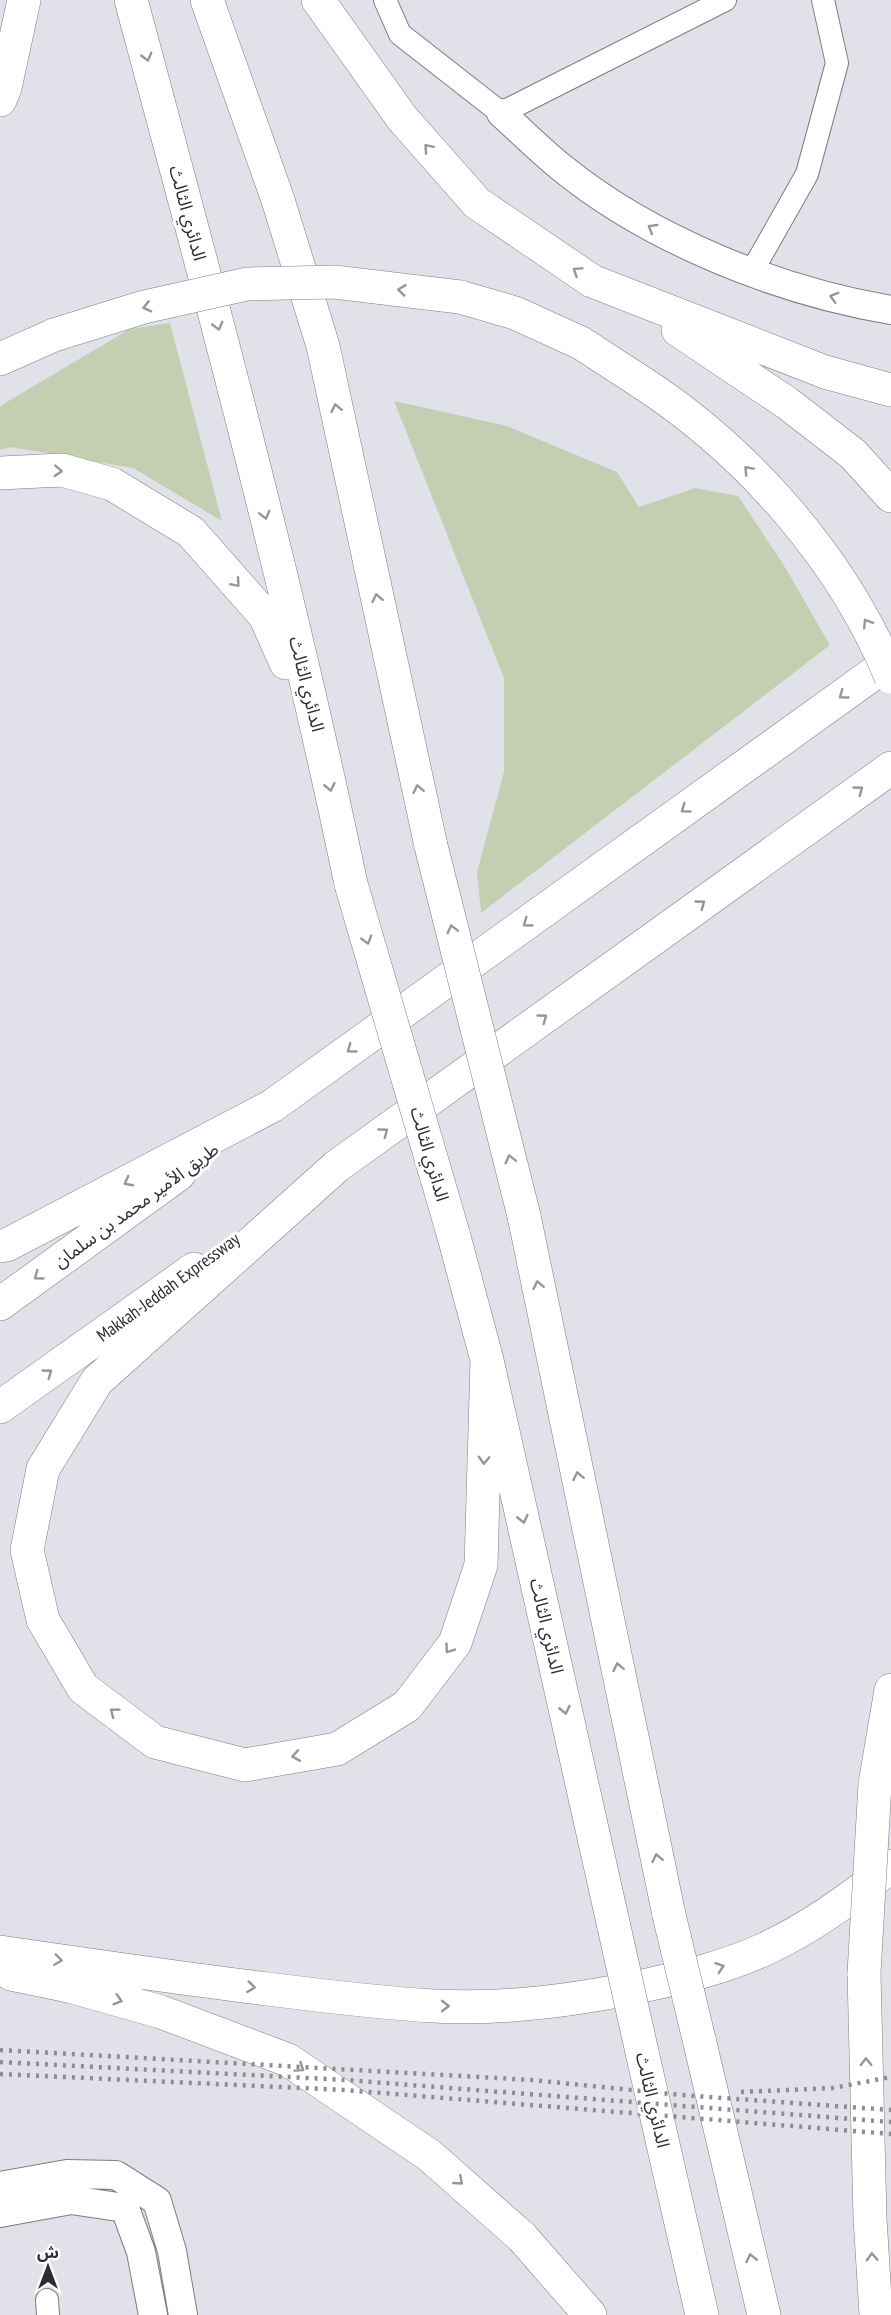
<svg xmlns="http://www.w3.org/2000/svg" width="891" height="2315" viewBox="0 0 891 2315" font-family="'PT Sans Narrow','Noto Sans Arabic',sans-serif">
<style>
.green{fill:#c4ceb0}
.lines{fill:none;stroke-linecap:round;stroke-linejoin:round}
.minor-casing{stroke:#7c7d83;stroke-width:24}
.tertiary-casing{stroke:#7c7d83;stroke-width:30}
.motorway-casing{stroke:#7c7d83;stroke-width:34}
.minor{stroke:#fff;stroke-width:22}
.tertiary{stroke:#fff;stroke-width:28}
.motorway{stroke:#fff;stroke-width:33}
.rail{stroke:#8c8d91;stroke-width:4.5;stroke-dasharray:3 6;stroke-linecap:butt}
.motorway-bridge-casing{stroke:#7c7d83;stroke-width:34;stroke-linecap:butt}
.motorway-bridge{stroke:#fff;stroke-width:33}
.oneway{stroke:#969698}
.labels{text-anchor:middle;dominant-baseline:central;stroke-width:6;stroke-linejoin:round;paint-order:stroke}
.street-label{font-size:18px;fill:#2d2e30;stroke:#fff}
</style>
<rect width="100%" height="100%" fill="#e1e2e9"/>
<!-- green -->
<path class="green" d="M 170,323 L 222,521 L 133,468 L 11,447 L 0,450 L 0,406 L 130,329 Z
M 394,401 L 507,426 L 617,472 L 639,507 L 695,488 L 738,496 L 783,564 L 830,645 L 481,913 L 477,872 L 504,772 L 504,678 Z"/>
<g class="lines">
<defs>
<path id="minor" d="M 385,0 L 400,34 L 501,113 L 725,0
M 751,273 L 807,174 L 837,63 L 823,0
M 47,2300 L 48,2315"/>
<path id="tertiary" d="M 501,113 C 521,131 541,151 562,168 C 651,240 778,291 891,310
M 0,2186 L 67,2174 L 116,2175 L 157,2201 L 172,2251 L 183,2315
M 0,2213 L 71,2200 L 125,2208 L 141,2252 L 153,2315"/>
<path id="motorway" d="M 131,0 C 210,293 289,587 351,884
M 207,0 L 278,200 L 323,346 L 431,846
M 318,0 L 402,118 L 477,203 L 592,281 L 825,372 L 891,390
M 0,100 L 5,88 L 24,0
M 460,297 L 515,313 L 581,343 L 644,384
M 678,330 L 787,403 L 853,454 L 891,496
M 0,359 L 54,335
M 0,473 L 62,470 L 112,484 L 191,532 L 265,616 L 286,663
M 524,1216 L 669,1915
M 453,1233 L 487,1360 L 614,1927
M 0,1246 L 7,1245 L 272,1106 L 891,661
M 0,1304 L 179,1174
M 487,1360 L 481,1565 L 455,1643 L 407,1706 L 337,1749 L 245,1765 L 155,1742 L 83,1688 L 43,1620 L 27,1550 L 43,1469 L 97,1381 L 337,1166 L 891,768
M 0,1407 L 194,1269
M 875,1784 L 891,1690
M 0,1952 C 89,1965 178,1978 268,1989 C 323,1996 379,2003 434,2006 C 506,2010 578,2000 647,1985 C 688,1976 729,1966 767,1948 C 812,1927 852,1898 891,1866
M 864,1973 L 870,2218 L 876,2315
M 11,1974 L 69,1986 L 161,2012 L 288,2060 L 429,2155 L 522,2237 L 590,2315
M 699,2039 L 764,2315
M 642,2052 L 702,2315"/>
</defs>
<!-- minor casing -->
<use href="#minor" class="minor-casing"/>
<!-- tertiary casing -->
<use href="#tertiary" class="tertiary-casing"/>
<!-- motorway casing -->
<use href="#motorway" class="motorway-casing"/>
<!-- minor -->
<use href="#minor" class="minor"/>
<!-- tertiary -->
<use href="#tertiary" class="tertiary"/>
<!-- motorway -->
<use href="#motorway" class="motorway"/>
<!-- rail -->
<path class="rail" d="M 0,2050 L 532,2080 L 681,2095 L 891,2110
M 0,2062 L 346,2080 L 891,2122
M 0,2074 L 345,2090 L 891,2134
M 741,2092 L 833,2088 L 891,2077"/>
<defs>
<path id="motorway-bridge" d="M 54,335 L 144,307 L 247,284 L 334,282 L 460,297
M 644,384 C 749,453 843,560 891,677
M 431,846 L 524,1216
M 351,884 L 453,1233
M 669,1915 L 699,2039
M 614,1927 L 642,2052
M 864,1973 L 875,1784"/>
</defs>
<!-- motorway-bridge casing -->
<use href="#motorway-bridge" class="motorway-bridge-casing"/>
<!-- motorway-bridge -->
<use href="#motorway-bridge" class="motorway-bridge"/>
</g>
<!-- one-way arrows -->
<defs><path id="oneway-chevron" d="M-2-3.5L2.5 0L-2 3.5" fill="none" stroke-width="1.6" stroke-linecap="round" stroke-linejoin="round" transform="scale(1.5)"/></defs>
<g class="oneway">
<use href="#oneway-chevron" transform="translate(147 57) rotate(75)"/>
<use href="#oneway-chevron" transform="translate(428 148) rotate(-131)"/>
<use href="#oneway-chevron" transform="translate(652 228) rotate(-149)"/>
<use href="#oneway-chevron" transform="translate(577 271) rotate(-146)"/>
<use href="#oneway-chevron" transform="translate(402 290) rotate(-173)"/>
<use href="#oneway-chevron" transform="translate(834 297) rotate(-164)"/>
<use href="#oneway-chevron" transform="translate(147 307) rotate(166)"/>
<use href="#oneway-chevron" transform="translate(218 326) rotate(75)"/>
<use href="#oneway-chevron" transform="translate(336 408) rotate(-102)"/>
<use href="#oneway-chevron" transform="translate(748 470) rotate(-133)"/>
<use href="#oneway-chevron" transform="translate(58 471) rotate(3)"/>
<use href="#oneway-chevron" transform="translate(265 515) rotate(76)"/>
<use href="#oneway-chevron" transform="translate(236 583) rotate(49)"/>
<use href="#oneway-chevron" transform="translate(377 598) rotate(-102)"/>
<use href="#oneway-chevron" transform="translate(867 623) rotate(-122)"/>
<use href="#oneway-chevron" transform="translate(843 695) rotate(144)"/>
<use href="#oneway-chevron" transform="translate(330 787) rotate(78)"/>
<use href="#oneway-chevron" transform="translate(418 789) rotate(-102)"/>
<use href="#oneway-chevron" transform="translate(859 790) rotate(-36)"/>
<use href="#oneway-chevron" transform="translate(685 809) rotate(144)"/>
<use href="#oneway-chevron" transform="translate(701 904) rotate(-36)"/>
<use href="#oneway-chevron" transform="translate(527 923) rotate(144)"/>
<use href="#oneway-chevron" transform="translate(452 929) rotate(-104)"/>
<use href="#oneway-chevron" transform="translate(367 940) rotate(74)"/>
<use href="#oneway-chevron" transform="translate(543 1018) rotate(-36)"/>
<use href="#oneway-chevron" transform="translate(351 1049) rotate(144)"/>
<use href="#oneway-chevron" transform="translate(384 1132) rotate(-36)"/>
<use href="#oneway-chevron" transform="translate(510 1159) rotate(-104)"/>
<use href="#oneway-chevron" transform="translate(128 1182) rotate(152)"/>
<use href="#oneway-chevron" transform="translate(38 1276) rotate(144)"/>
<use href="#oneway-chevron" transform="translate(538 1285) rotate(-102)"/>
<use href="#oneway-chevron" transform="translate(48 1373) rotate(-36)"/>
<use href="#oneway-chevron" transform="translate(484 1460) rotate(92)"/>
<use href="#oneway-chevron" transform="translate(578 1476) rotate(-102)"/>
<use href="#oneway-chevron" transform="translate(523 1519) rotate(77)"/>
<use href="#oneway-chevron" transform="translate(449 1649) rotate(125)"/>
<use href="#oneway-chevron" transform="translate(618 1667) rotate(-102)"/>
<use href="#oneway-chevron" transform="translate(565 1710) rotate(77)"/>
<use href="#oneway-chevron" transform="translate(114 1712) rotate(-143)"/>
<use href="#oneway-chevron" transform="translate(296 1756) rotate(170)"/>
<use href="#oneway-chevron" transform="translate(657 1858) rotate(-102)"/>
<use href="#oneway-chevron" transform="translate(58 1960) rotate(8)"/>
<use href="#oneway-chevron" transform="translate(720 1967) rotate(-19)"/>
<use href="#oneway-chevron" transform="translate(251 1987) rotate(7)"/>
<use href="#oneway-chevron" transform="translate(118 2000) rotate(16)"/>
<use href="#oneway-chevron" transform="translate(445 2006)"/>
<use href="#oneway-chevron" transform="translate(866 2062) rotate(-91)"/>
<use href="#oneway-chevron" transform="translate(300 2068) rotate(34)"/>
<use href="#oneway-chevron" transform="translate(459 2181) rotate(41)"/>
<use href="#oneway-chevron" transform="translate(872 2257) rotate(-93)"/>
<use href="#oneway-chevron" transform="translate(751 2258) rotate(-103)"/>
</g>
<g class="labels">
<!-- street labels -->
<g class="street-label">
<text transform="translate(188 213) rotate(75)">الدائري الثالث</text>
<text transform="translate(307 684) rotate(76)">الدائري الثالث</text>
<text transform="translate(430 1154) rotate(74)">الدائري الثالث</text>
<text transform="translate(136 1205) rotate(-36)">طريق الأمير محمد بن سلمان</text>
<text transform="translate(168 1287) rotate(-36)">Makkah-Jeddah Expressway</text>
<text transform="translate(547 1626) rotate(77)">الدائري الثالث</text>
<text transform="translate(653 2100) rotate(77)">الدائري الثالث</text>
</g>
</g>
<!-- north arrow -->
<g transform="translate(48 2267)" stroke="#ffffff" stroke-width="4.5" paint-order="stroke">
<path d="M0-4.5L10 22L0 15L-10 22Z" fill="#2d2e30"/>
<text y="-9" font-size="16" font-weight="bold" text-anchor="middle" fill="#2d2e30">ش</text>
</g>
</svg>
